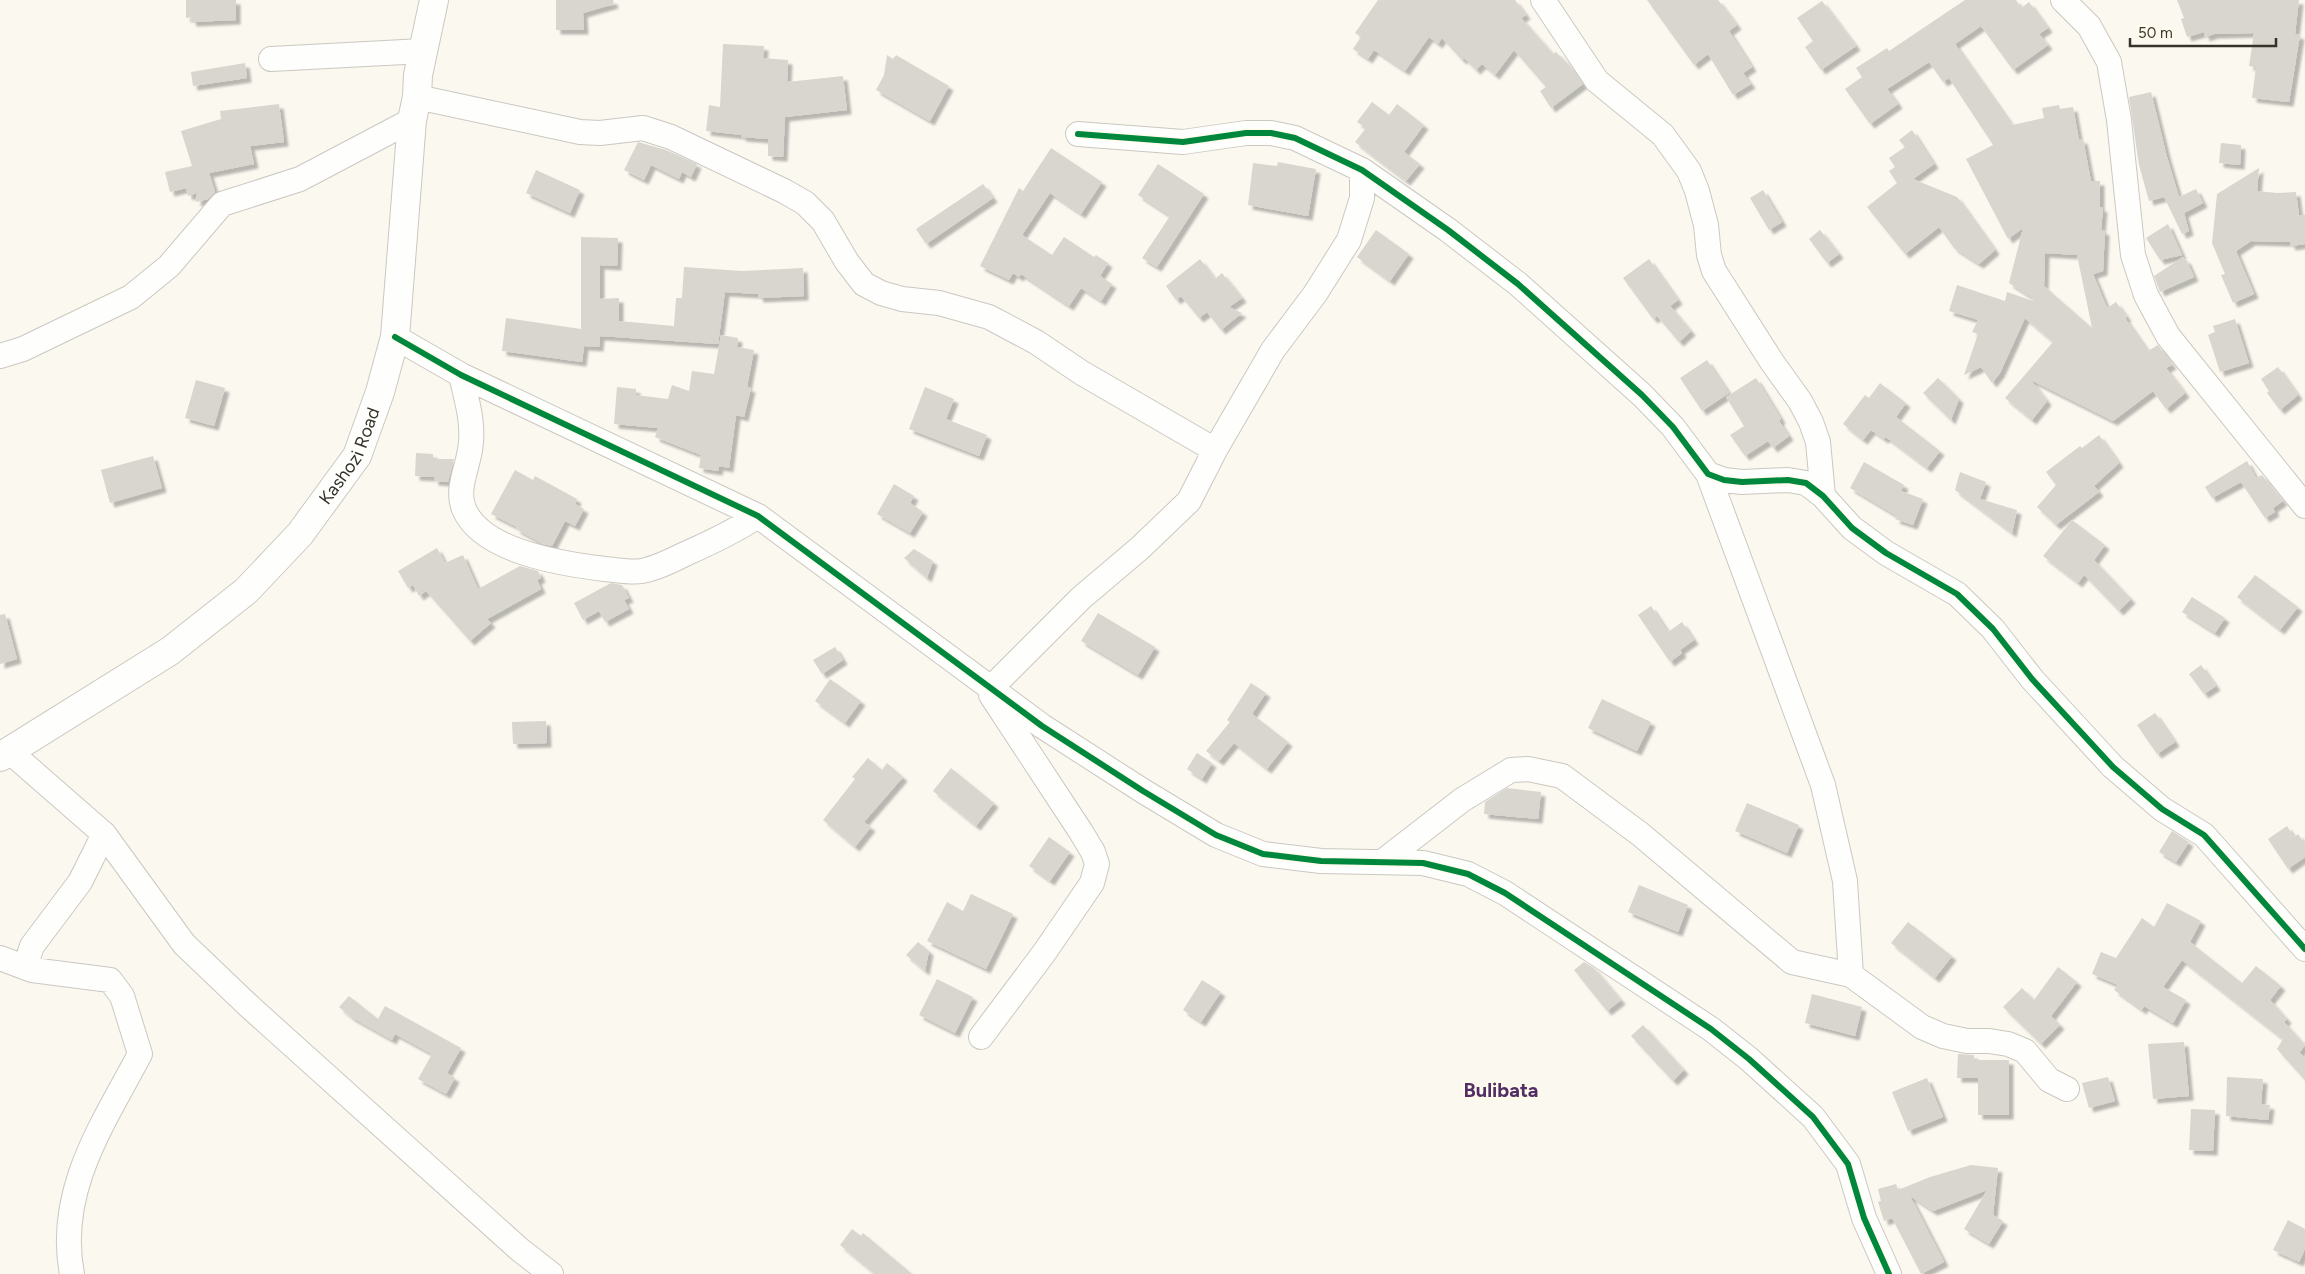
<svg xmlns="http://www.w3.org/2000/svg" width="2305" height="1274" viewBox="0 0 2305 1274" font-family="Figtree,sans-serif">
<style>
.building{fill:#d8d6ce;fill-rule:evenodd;filter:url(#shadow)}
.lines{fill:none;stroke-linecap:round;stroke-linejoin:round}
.minor-casing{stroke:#cbc8c0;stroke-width:26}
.secondary-casing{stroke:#cbc8c0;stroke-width:30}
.minor{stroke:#fefefd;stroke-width:24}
.secondary{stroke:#fefefd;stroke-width:28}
.cycleway-casing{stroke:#fffbec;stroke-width:9}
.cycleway{stroke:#00873e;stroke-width:6}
.labels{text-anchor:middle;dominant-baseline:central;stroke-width:4.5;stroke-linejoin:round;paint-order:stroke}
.street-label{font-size:18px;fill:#36342a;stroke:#fffbec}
.quarter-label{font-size:20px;font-weight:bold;fill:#512e66;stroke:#fffbec}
</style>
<defs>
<filter id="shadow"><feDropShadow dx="4.5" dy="4.5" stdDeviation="1" flood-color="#0004"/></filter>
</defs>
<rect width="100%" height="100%" fill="#fbf8f0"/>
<!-- building -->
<path class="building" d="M 186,0 L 236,0 L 236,20 L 192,22 L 191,17 L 186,18 Z
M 556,0 L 613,0 L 614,4 L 583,13 L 584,30 L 556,30 Z
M 1378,0 L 1515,0 L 1526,15 L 1521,18 L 1553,54 L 1556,52 L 1570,66 L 1583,84 L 1551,108 L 1540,91 L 1546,87 L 1514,50 L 1495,75 L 1482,64 L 1476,70 L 1464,58 L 1462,60 L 1442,38 L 1438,44 L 1429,37 L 1405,71 L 1374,50 L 1368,59 L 1353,49 L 1361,37 L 1355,33 Z
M 1647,0 L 1718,0 L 1737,25 L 1729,31 L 1752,67 L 1743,73 L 1751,84 L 1733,95 L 1708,54 L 1694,65 Z
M 1965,0 L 2016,0 L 2021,8 L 2029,2 L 2048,28 L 2039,34 L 2048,45 L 2013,70 L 1981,26 L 1955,44 L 2012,125 L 2044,118 L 2042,108 L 2059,105 L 2060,109 L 2073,107 L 2079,140 L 2083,139 L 2091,181 L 2100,181 L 2100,207 L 2103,208 L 2101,230 L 2105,231 L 2103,271 L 2093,274 L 2107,308 L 2116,302 L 2127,317 L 2125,318 L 2148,351 L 2158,345 L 2172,365 L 2166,368 L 2185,393 L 2166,409 L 2153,391 L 2113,421 L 2031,380 L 2047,401 L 2032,420 L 2005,398 L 2053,342 L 2025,318 L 2000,373 L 1992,383 L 1981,367 L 1964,375 L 1978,334 L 1972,332 L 1978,320 L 1949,311 L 1957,285 L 2005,301 L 2007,292 L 2033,301 L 2034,299 L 2009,283 L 2023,228 L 2008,239 L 1966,159 L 1993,145 L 1949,78 L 1943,82 L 1929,62 L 1887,89 L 1898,104 L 1870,124 L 1845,89 L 1862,77 L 1856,68 L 1887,48 L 1889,51 ZM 2045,253 L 2077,255 L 2092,328 L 2044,286 Z
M 2177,0 L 2299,0 L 2295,34 L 2300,35 L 2289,102 L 2252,98 L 2256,67 L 2249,66 L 2254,33 L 2214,34 L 2205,37 L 2204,32 L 2187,37 L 2181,19 L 2184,18 Z
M 1822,1 L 1856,46 L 1821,70 L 1805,47 L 1813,41 L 1797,18 Z
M 723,44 L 764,46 L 763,58 L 788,60 L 787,82 L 843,76 L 847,110 L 785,117 L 783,157 L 768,156 L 768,139 L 741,137 L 742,135 L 706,131 L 709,105 L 720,107 Z
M 887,55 L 893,59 L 896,55 L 949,86 L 930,121 L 876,90 L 884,75 Z
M 245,63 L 247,78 L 193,86 L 191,72 Z
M 2151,92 L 2167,157 L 2179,197 L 2196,189 L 2203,203 L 2184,213 L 2189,231 L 2182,234 L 2164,197 L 2149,201 L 2139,165 L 2129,97 Z
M 1372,102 L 1389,115 L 1397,104 L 1424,125 L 1404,152 L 1420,164 L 1406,181 L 1355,142 L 1366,128 L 1357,122 Z
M 279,104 L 284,142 L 250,146 L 254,164 L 209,173 L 215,192 L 208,199 L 196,202 L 197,193 L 188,196 L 186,188 L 170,192 L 165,172 L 192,166 L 181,131 L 221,119 L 220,111 Z
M 1912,130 L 1934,164 L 1913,179 L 1957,197 L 1995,250 L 1979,264 L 1954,248 L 1939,227 L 1905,254 L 1867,207 L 1897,183 L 1889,171 L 1895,167 L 1889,158 L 1905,147 L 1899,140 Z
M 638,142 L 666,150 L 697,164 L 691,177 L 682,172 L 679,179 L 651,165 L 644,180 L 624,170 Z
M 2221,143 L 2241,145 L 2240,165 L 2219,163 Z
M 1051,148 L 1102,182 L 1081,214 L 1050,193 L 1022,235 L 1052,255 L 1064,237 L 1094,257 L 1096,255 L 1108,263 L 1100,276 L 1112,284 L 1101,301 L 1081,288 L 1069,306 L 1021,274 L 1019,277 L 1013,273 L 1009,280 L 980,266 L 1019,188 L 1023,191 Z
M 1278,162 L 1316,169 L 1308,216 L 1248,205 L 1253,163 L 1277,166 Z
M 1158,164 L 1204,194 L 1157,267 L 1142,258 L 1170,216 L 1138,195 Z
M 2259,168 L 2257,191 L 2277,193 L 2296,192 L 2299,215 L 2305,215 L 2305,244 L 2291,246 L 2290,242 L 2251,241 L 2236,251 L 2254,294 L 2233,303 L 2221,275 L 2225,274 L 2212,243 L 2217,194 Z
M 536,170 L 580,190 L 570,213 L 526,193 Z
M 983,184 L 993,198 L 926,244 L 916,229 Z
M 1763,190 L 1782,222 L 1769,230 L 1750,198 Z
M 2168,224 L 2182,255 L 2160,260 L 2146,238 Z
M 1376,230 L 1409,254 L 1390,281 L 1357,257 Z
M 1820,230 L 1839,254 L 1827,263 L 1809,239 Z
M 581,237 L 618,238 L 617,266 L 600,265 L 600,299 L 619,298 L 619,321 L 674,326 L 676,298 L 682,298 L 684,267 L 742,271 L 803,268 L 804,296 L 759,298 L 758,294 L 725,292 L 718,344 L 600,336 L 599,347 L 584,346 L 582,362 L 502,351 L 506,318 L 581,329 Z
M 2183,257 L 2184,260 L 2186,259 L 2194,277 L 2160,292 L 2154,276 Z
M 1200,259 L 1215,279 L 1222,273 L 1242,298 L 1229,307 L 1242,313 L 1221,330 L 1207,312 L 1199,318 L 1181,296 L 1176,300 L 1166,286 Z
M 1649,259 L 1678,300 L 1670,306 L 1691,331 L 1679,342 L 1657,316 L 1653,319 L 1623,278 Z
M 2235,319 L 2249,363 L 2220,372 L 2208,335 L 2215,332 L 2213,326 Z
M 721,335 L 738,338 L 737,347 L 754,350 L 747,387 L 751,388 L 744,417 L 736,415 L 729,468 L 719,466 L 718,471 L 699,468 L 701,455 L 655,437 L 658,428 L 614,424 L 617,387 L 636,389 L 636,395 L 668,399 L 672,385 L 689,391 L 692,371 L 714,374 Z
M 1707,360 L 1729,393 L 1702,411 L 1680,378 Z
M 2278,367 L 2298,395 L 2280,410 L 2267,393 L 2269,391 L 2261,379 Z
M 1756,378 L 1781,419 L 1779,421 L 1789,436 L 1773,448 L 1768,441 L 1745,456 L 1730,435 L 1744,426 L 1726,397 Z
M 1938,378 L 1959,399 L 1951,420 L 1923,393 Z
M 196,380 L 225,388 L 214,426 L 185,418 Z
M 1880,383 L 1906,403 L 1896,417 L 1940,451 L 1927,468 L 1886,437 L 1884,439 L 1871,430 L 1863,440 L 1843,424 L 1865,395 L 1869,398 Z
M 925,387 L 954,399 L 946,419 L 987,435 L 979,456 L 909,429 Z
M 2099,435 L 2119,463 L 2094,486 L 2099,492 L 2056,525 L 2037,507 L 2056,485 L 2046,472 L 2080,446 L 2082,448 Z
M 416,453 L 433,454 L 433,459 L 454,459 L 448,482 L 434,481 L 434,477 L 415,476 Z
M 153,456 L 162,488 L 110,503 L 101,470 Z
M 2247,461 L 2256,478 L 2262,475 L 2283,501 L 2273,508 L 2275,512 L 2265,518 L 2241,482 L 2212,498 L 2205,487 Z
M 1864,462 L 1904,485 L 1901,491 L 1923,499 L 1913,525 L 1895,519 L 1897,516 L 1850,488 Z
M 515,470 L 533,480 L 535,476 L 577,499 L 575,504 L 584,509 L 575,526 L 565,521 L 552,546 L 543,544 L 516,529 L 517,527 L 491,514 Z
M 1960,472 L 1986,482 L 1980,499 L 2017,510 L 2012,533 L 1955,490 Z
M 894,484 L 914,496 L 910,503 L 923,512 L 910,533 L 877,514 Z
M 2072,520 L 2105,545 L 2094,560 L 2131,599 L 2119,611 L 2084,575 L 2078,583 L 2043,556 Z
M 437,548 L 445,563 L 463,555 L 478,589 L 520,566 L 538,571 L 541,578 L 537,580 L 541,589 L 487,619 L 491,623 L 470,641 L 426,591 L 419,596 L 413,585 L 408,588 L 398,571 Z
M 914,549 L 933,561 L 927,578 L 904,558 Z
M 2255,575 L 2298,607 L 2280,630 L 2237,597 Z
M 611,583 L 622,585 L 629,598 L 624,600 L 629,609 L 605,622 L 599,611 L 583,620 L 574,603 Z
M 2192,597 L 2225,618 L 2215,633 L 2182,612 Z
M 1651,606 L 1668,632 L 1682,622 L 1694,640 L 1680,650 L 1682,653 L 1670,662 L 1638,615 Z
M 1098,613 L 1155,647 L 1138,675 L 1081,641 Z
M 5,614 L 17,659 L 0,664 L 0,615 Z
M 835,647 L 843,660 L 822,674 L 813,660 Z
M 2201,665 L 2216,686 L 2204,694 L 2189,674 Z
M 830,679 L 861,701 L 845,723 L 815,701 Z
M 1251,683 L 1266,693 L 1252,714 L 1288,742 L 1267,769 L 1234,743 L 1219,761 L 1206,751 L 1230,722 L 1227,720 Z
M 1602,699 L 1651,722 L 1637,751 L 1588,728 Z
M 2155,713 L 2175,742 L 2157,754 L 2137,725 Z
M 546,721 L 547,743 L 513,744 L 512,722 Z
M 1197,753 L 1212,763 L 1202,779 L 1187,769 Z
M 868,758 L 882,770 L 887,763 L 903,777 L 864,822 L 871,827 L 855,847 L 823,820 L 855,779 L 852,777 Z
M 951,768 L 994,803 L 976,826 L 933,791 Z
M 1507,788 L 1541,792 L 1538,819 L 1484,814 L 1485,802 Z
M 1747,803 L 1799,825 L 1787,853 L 1735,831 Z
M 2287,826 L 2294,837 L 2298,834 L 2305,844 L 2305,857 L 2288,869 L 2268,839 Z
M 2172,831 L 2189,842 L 2176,862 L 2159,852 Z
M 1049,837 L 1070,852 L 1050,881 L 1029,866 Z
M 1639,885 L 1688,905 L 1678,932 L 1628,912 Z
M 971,894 L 1013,914 L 986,969 L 927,941 L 947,902 L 963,911 Z
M 2167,903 L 2201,921 L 2190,942 L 2242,983 L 2256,966 L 2281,986 L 2270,1000 L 2287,1019 L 2284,1022 L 2305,1045 L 2300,1052 L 2298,1051 L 2305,1058 L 2305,1080 L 2277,1049 L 2283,1039 L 2182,960 L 2163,987 L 2186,1000 L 2173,1023 L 2144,1006 L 2142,1010 L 2114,990 L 2118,985 L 2092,974 L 2101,952 L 2116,958 L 2142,918 L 2154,927 Z
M 1908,922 L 1952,956 L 1935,978 L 1891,943 Z
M 918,942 L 929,951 L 925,971 L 906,955 Z
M 1584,962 L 1594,968 L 1621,1000 L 1607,1011 L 1574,970 Z
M 2058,967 L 2077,982 L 2051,1016 L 2060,1025 L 2041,1044 L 2003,1007 L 2022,988 L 2034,1000 Z
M 937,979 L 973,997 L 955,1033 L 919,1015 Z
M 1202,980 L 1221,992 L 1201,1022 L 1183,1010 Z
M 1812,994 L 1862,1007 L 1855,1036 L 1805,1023 Z
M 349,996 L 378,1019 L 385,1006 L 461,1048 L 447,1073 L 455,1078 L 446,1094 L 418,1079 L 432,1054 L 395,1034 L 392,1040 L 351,1017 L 339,1007 Z
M 1643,1025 L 1684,1070 L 1673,1081 L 1631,1036 Z
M 2184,1042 L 2189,1096 L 2153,1099 L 2148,1044 Z
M 1958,1054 L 1974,1055 L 1974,1060 L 2009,1060 L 2009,1115 L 1978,1115 L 1978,1078 L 1957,1078 Z
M 2108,1077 L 2115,1101 L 2089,1108 L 2082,1083 Z
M 2227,1077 L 2263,1079 L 2261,1104 L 2270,1105 L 2268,1120 L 2226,1116 Z
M 1927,1078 L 1943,1117 L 1908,1131 L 1892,1092 Z
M 2191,1109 L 2215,1110 L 2213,1151 L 2189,1150 Z
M 1971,1165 L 1998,1168 L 1993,1215 L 2003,1221 L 1989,1244 L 1964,1229 L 1987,1190 L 1933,1211 L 1910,1196 L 1944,1262 L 1921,1274 L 1892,1218 L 1884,1221 L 1878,1202 L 1881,1201 L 1878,1189 L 1896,1184 L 1898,1190 L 1930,1177 Z
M 2288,1220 L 2305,1229 L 2305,1249 L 2299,1262 L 2273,1250 Z
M 852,1229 L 861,1236 L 863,1233 L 912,1274 L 875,1274 L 840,1245 Z"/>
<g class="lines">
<defs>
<path id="minor" d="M 1543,0 L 1597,81 L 1663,135 L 1689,171 L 1697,191 L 1706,225 L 1709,255 L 1714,271 L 1772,362 L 1800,401 L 1811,422 L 1818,442 L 1823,496
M 2063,0 L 2089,26 L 2109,62 L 2119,120 L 2133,255 L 2146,295 L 2168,336 L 2305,506
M 271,59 L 423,51
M 417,97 L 580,132 L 600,133 L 643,128 L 671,137 L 784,191 L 805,203 L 823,221 L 847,262 L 864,284 L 881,293 L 902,299 L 939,303 L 989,317 L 1036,342 L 1082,373 L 1215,450
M 1078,134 L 1183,142 L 1246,133 L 1271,133 L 1295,138 L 1362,170 L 1448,230 L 1518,284 L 1642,395 L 1673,427 L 1708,474 L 1724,480 L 1742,482 L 1788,480 L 1806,483 L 1823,496 L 1852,528 L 1886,553 L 1957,594 L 1993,629 L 2032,679 L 2113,767 L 2162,809 L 2204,835 L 2305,949
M 395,337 L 461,375 L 758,516 L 1042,726 L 1143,791 L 1216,835 L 1263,854 L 1321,861 L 1423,863 L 1468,874 L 1505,893 L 1711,1029 L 1749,1059 L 1813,1117 L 1848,1164 L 1864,1218 L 1889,1274
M 0,356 L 23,349 L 131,297 L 169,266 L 222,204 L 300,179 L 412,120
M 461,375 C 466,398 473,419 471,442 C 470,464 455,488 464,509 C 482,552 563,564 605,569 C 617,570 631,573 642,571 C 657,568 671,561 685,554 C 710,543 735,531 758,516
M 1708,474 L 1823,785 L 1845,881 L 1851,975
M 990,689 L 1081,598 L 1140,548 L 1189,501 L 1215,450 L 1273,350 L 1315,294 L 1349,240 L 1362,198 L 1362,170
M 9,751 L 104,834 L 184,944 L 250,1007 L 519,1249 L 551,1274
M 1382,862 L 1462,800 L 1511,770 L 1528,769 L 1562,776 L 1640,834 L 1792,962 L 1851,975 L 1922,1027 L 1943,1036 L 1967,1041 L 1989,1041 L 2008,1044 L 2025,1051 L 2049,1080 L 2067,1089
M 0,958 L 32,970
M 981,1037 L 1044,953 L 1092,883 L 1097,864 L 1093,852 L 1081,832 L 991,695
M 72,1274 C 56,1191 103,1124 140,1054 L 122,996 L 110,980 L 32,970 L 27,961 L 32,946 L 80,882 L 104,834"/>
<g id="secondary">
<path id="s1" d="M 0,757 L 170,651 L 246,591 L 300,534 L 357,456 L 380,392 L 395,337 L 412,120 L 417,97 L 418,75 L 434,0"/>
</g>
</defs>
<!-- minor casing -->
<use href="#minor" class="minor-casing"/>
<!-- secondary casing -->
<use href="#secondary" class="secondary-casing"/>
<!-- minor -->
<use href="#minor" class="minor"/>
<!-- secondary -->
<use href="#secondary" class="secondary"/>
<defs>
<path id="cycleway" d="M 1078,134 L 1183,142 L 1246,133 L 1271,133 L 1295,138 L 1362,170 L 1448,230 L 1518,284 L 1642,395 L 1673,427 L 1708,474 L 1724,480 L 1742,482 L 1788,480 L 1806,483 L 1823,496 L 1852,528 L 1886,553 L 1957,594 L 1993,629 L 2032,679 L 2113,767 L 2162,809 L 2204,835 L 2305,949
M 395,337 L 461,375 L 758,516 L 1042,726 L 1143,791 L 1216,835 L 1263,854 L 1321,861 L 1423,863 L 1468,874 L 1505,893 L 1711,1029 L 1749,1059 L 1813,1117 L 1848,1164 L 1864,1218 L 1889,1274"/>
</defs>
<!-- cycleway casing -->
<use href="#cycleway" class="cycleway-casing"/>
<!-- cycleway -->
<use href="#cycleway" class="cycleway"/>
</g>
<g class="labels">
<!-- street labels -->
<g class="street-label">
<text stroke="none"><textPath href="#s1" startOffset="469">Kashozi Road</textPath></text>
</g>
<!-- quarter labels -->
<g class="quarter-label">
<text x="1501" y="1090">Bulibata</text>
</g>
</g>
<!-- scale -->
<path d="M2130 38v8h146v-8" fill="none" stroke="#36342a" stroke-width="2.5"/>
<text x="2138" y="38" font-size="15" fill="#36342a" stroke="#fffbec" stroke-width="4" paint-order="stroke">50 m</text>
</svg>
